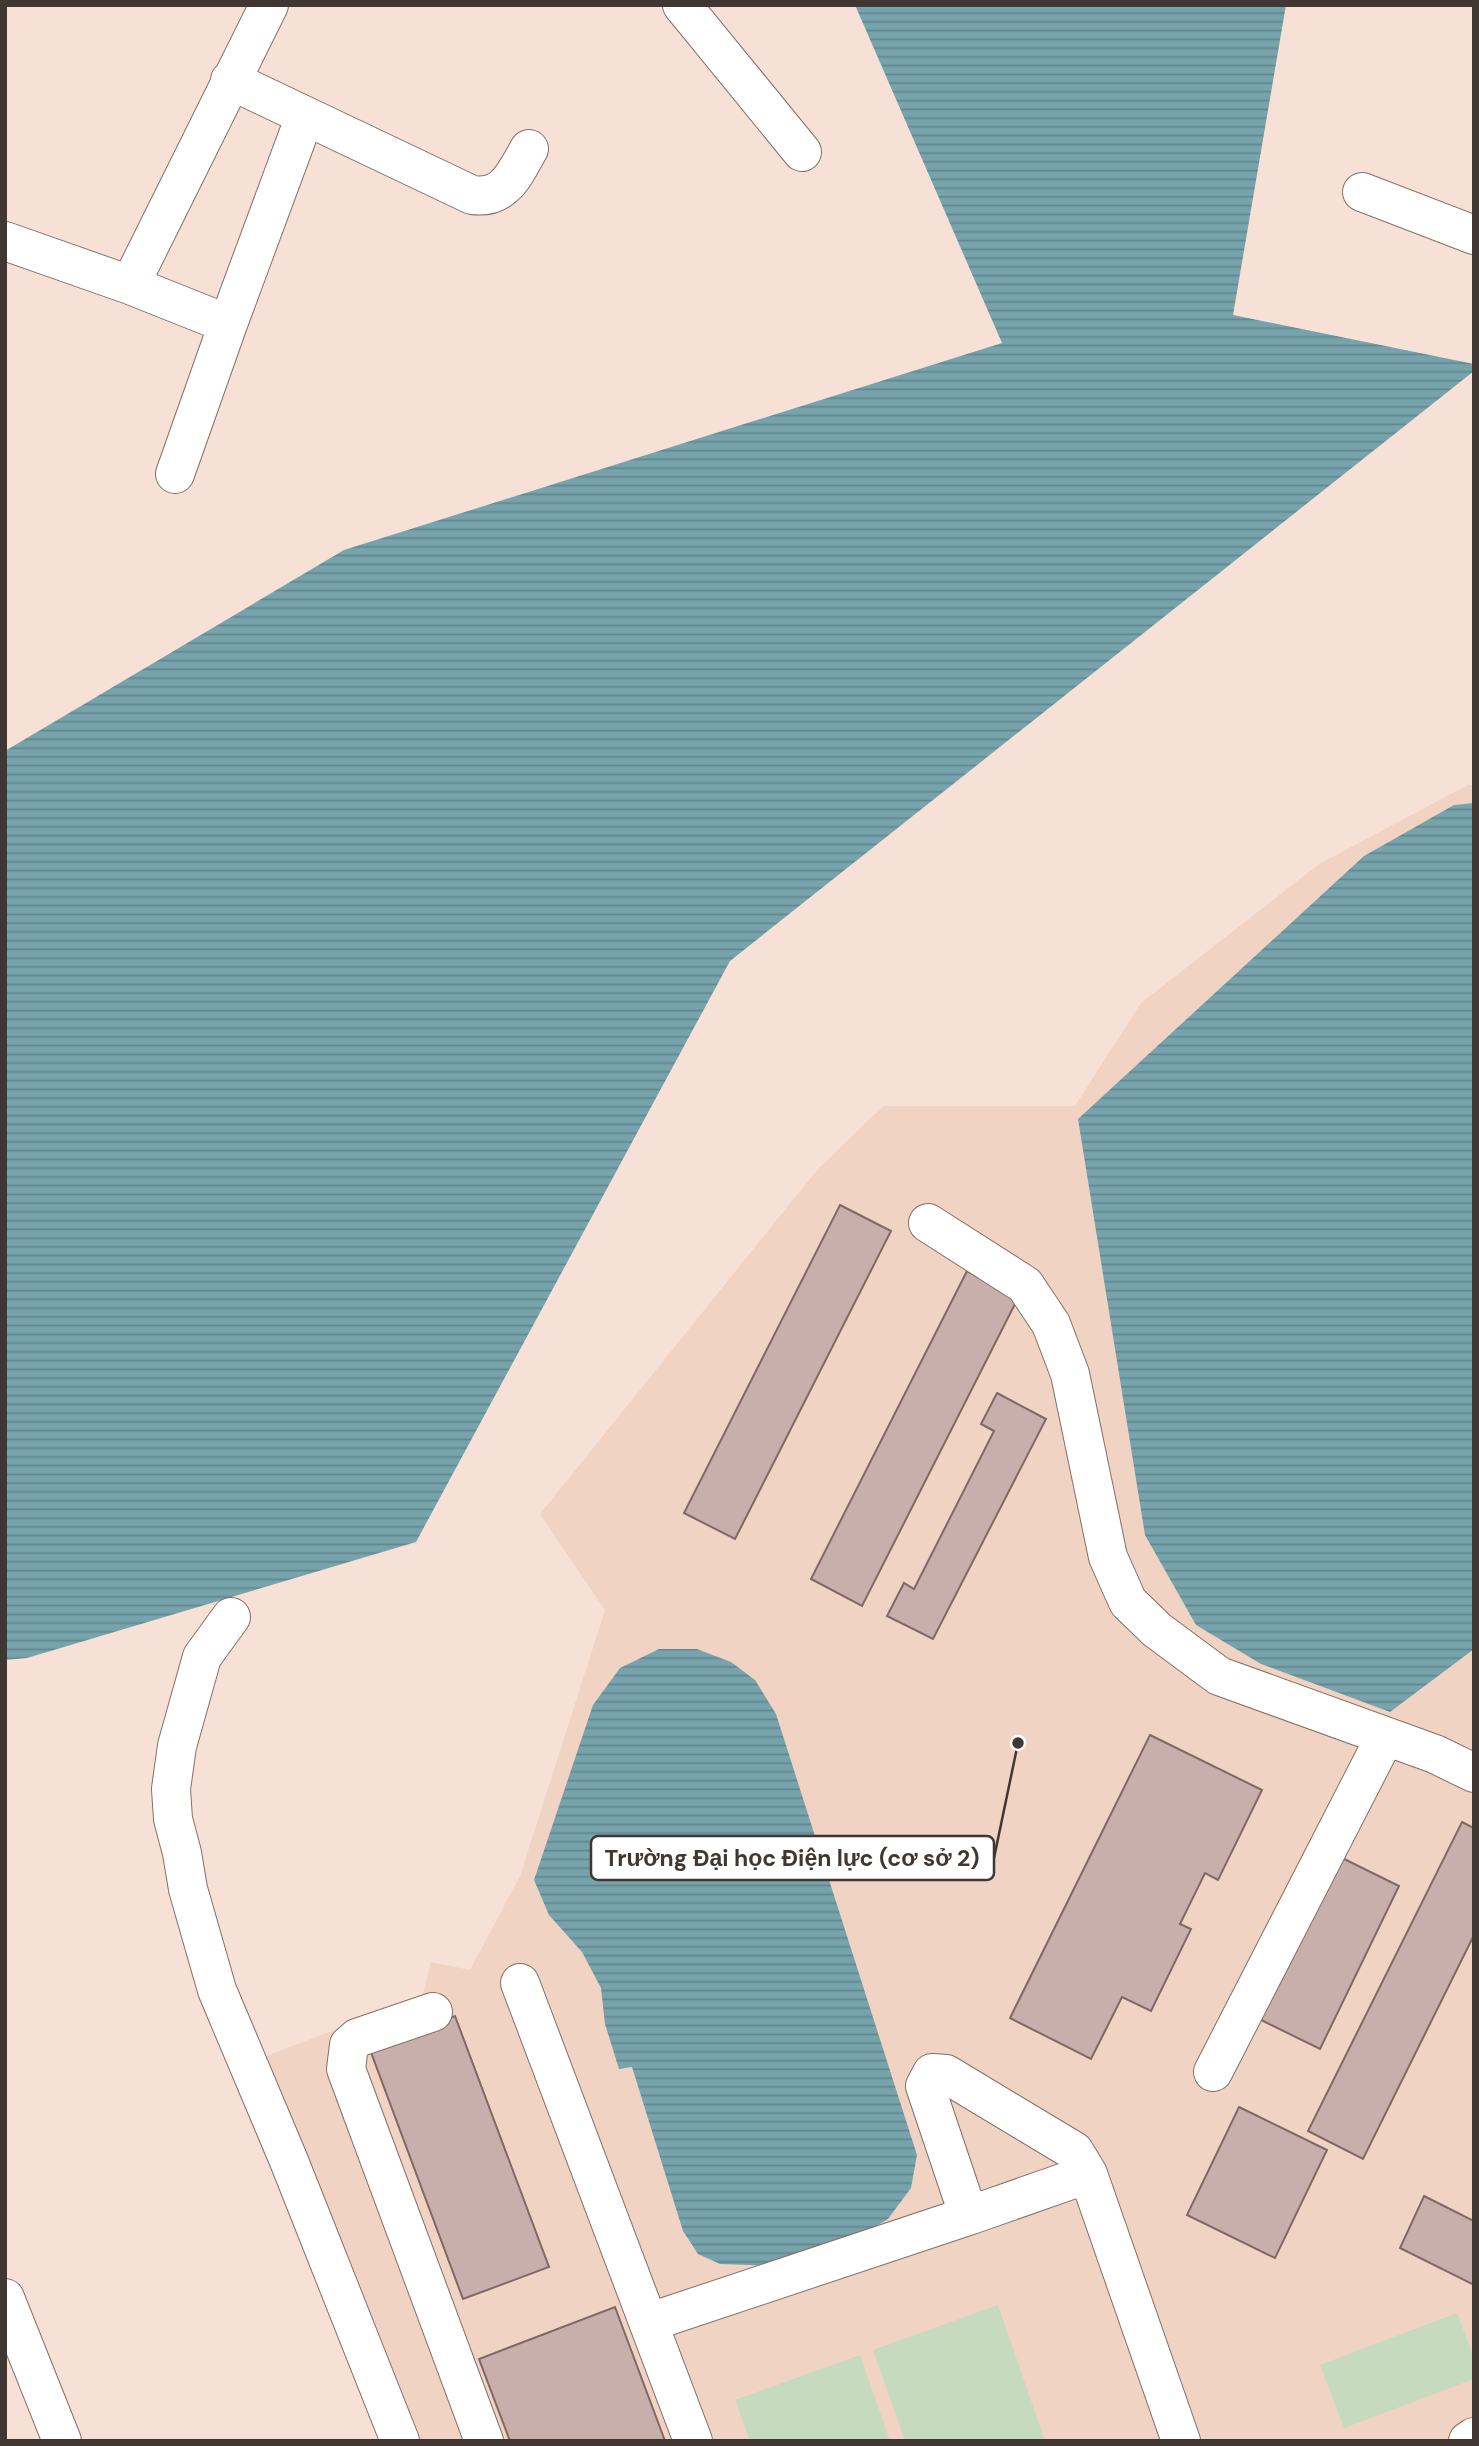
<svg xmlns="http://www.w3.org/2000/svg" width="1479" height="2446" viewBox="0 0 1479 2446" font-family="'DM Sans',sans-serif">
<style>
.built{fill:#f0d3c3}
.park{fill:#c6dabd}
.water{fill:url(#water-rules)}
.building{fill:#c8afab;stroke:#7f6965;stroke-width:2}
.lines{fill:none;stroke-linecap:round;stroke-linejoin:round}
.minor-casing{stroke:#837066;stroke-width:40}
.minor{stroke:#fff;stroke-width:38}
.leader{fill:none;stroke:#403733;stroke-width:2.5}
.callout-dot{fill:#403733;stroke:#fff;stroke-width:2.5}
.callout{fill:#fff;stroke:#403733;stroke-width:2.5}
.callout-label{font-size:23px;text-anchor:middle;font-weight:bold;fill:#403733}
</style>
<defs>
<pattern id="water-rules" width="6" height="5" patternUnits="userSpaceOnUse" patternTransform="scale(1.75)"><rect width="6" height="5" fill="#77a4ac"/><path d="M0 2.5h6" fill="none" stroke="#63868d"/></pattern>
</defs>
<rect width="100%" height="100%" fill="#f7e1d6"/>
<!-- built -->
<path class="built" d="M 1468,785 L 1474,785 L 1474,2441 L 411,2441 L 261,2058 L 422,1997 L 431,1962 L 470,1970 L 520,1876 L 605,1610 L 540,1514 L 817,1170 L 883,1106 L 1075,1106 L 1141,1003 L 1319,864 Z"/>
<!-- park -->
<path class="park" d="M 998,2305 L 1045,2441 L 905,2441 L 873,2350 Z
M 1457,2313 L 1474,2358 L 1474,2379 L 1344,2428 L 1320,2365 Z
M 860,2355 L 890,2441 L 750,2441 L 735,2400 Z"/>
<!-- water -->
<path class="water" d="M 855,5 L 1286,5 L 1233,315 L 1474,364 L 1474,371 L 730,961 L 416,1542 L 27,1658 L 5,1660 L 5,751 L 344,550 L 1002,343 Z
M 1474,803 L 1474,1649 L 1390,1712 L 1261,1664 L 1196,1625 L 1145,1535 L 1078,1119 L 1364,856 L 1454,805 Z
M 659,1649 L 697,1649 L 731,1662 L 755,1680 L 776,1714 L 917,2155 L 911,2188 L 888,2219 L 858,2237 L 775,2266 L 720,2264 L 698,2254 L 683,2231 L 632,2067 L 619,2069 L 605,2024 L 601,1988 L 582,1952 L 549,1915 L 534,1880 L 593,1705 L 620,1668 Z"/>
<!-- building -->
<path class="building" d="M 840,1205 L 891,1231 L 735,1539 L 684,1513 Z
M 967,1271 L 1018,1298 L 862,1606 L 811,1579 Z
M 997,1393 L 1046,1419 L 933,1639 L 887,1616 L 904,1583 L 914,1589 L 994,1431 L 981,1424 Z
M 1150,1735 L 1262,1790 L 1218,1880 L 1205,1873 L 1180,1924 L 1191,1929 L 1151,2011 L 1122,1997 L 1091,2059 L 1010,2018 Z
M 1462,1822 L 1474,1828 L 1474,1935 L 1363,2159 L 1308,2131 Z
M 1336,1855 L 1399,1886 L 1320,2049 L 1257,2018 Z
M 455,2016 L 549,2267 L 463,2299 L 369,2047 Z
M 1239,2107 L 1327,2150 L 1275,2258 L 1187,2215 Z
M 1424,2196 L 1474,2221 L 1474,2285 L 1400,2248 Z
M 615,2307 L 665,2441 L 510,2441 L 479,2359 Z"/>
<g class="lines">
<defs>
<path id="minor" d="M 682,5 L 802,152
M 230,80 L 472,195 C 505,200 515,173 529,149
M 1362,192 L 1474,235
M 5,241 L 130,285
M 228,324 L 130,285 L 269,5
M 175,474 L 228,324 L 305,116
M 928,1223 L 1025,1285 L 1051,1324 L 1070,1374 L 1108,1557 L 1128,1602 L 1157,1630 L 1219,1676 L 1435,1754 L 1474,1773
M 231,1617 L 202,1657 L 177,1746 L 171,1789 L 173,1819 L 182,1853 L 188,1889 L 217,1990 L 289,2161 L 400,2441
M 520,1983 L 693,2441
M 433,2012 L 357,2038 L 349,2045 L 346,2069 L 484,2441
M 1213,2072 L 1385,1737
M 1088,2174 L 971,2215 L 962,2196 L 925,2086 L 932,2073 L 946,2074 L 1074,2151 L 1088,2174 L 1181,2441
M 5,2298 L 62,2441
M 650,2322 L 971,2215
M 1468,2441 L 1474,2437"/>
</defs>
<!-- minor casing -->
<use href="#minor" class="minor-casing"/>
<!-- minor -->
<use href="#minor" class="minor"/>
</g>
<!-- callouts -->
<path class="leader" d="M1018 1743L994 1858"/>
<circle class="callout-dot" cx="1018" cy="1743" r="7"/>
<rect class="callout" x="591" y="1836" width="403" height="44" rx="7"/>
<g class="callout-label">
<text x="792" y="1866">Trường Đại học Điện lực (cơ sở 2)</text>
</g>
<!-- border -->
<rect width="1479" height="2446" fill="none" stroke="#403733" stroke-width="14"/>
</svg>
